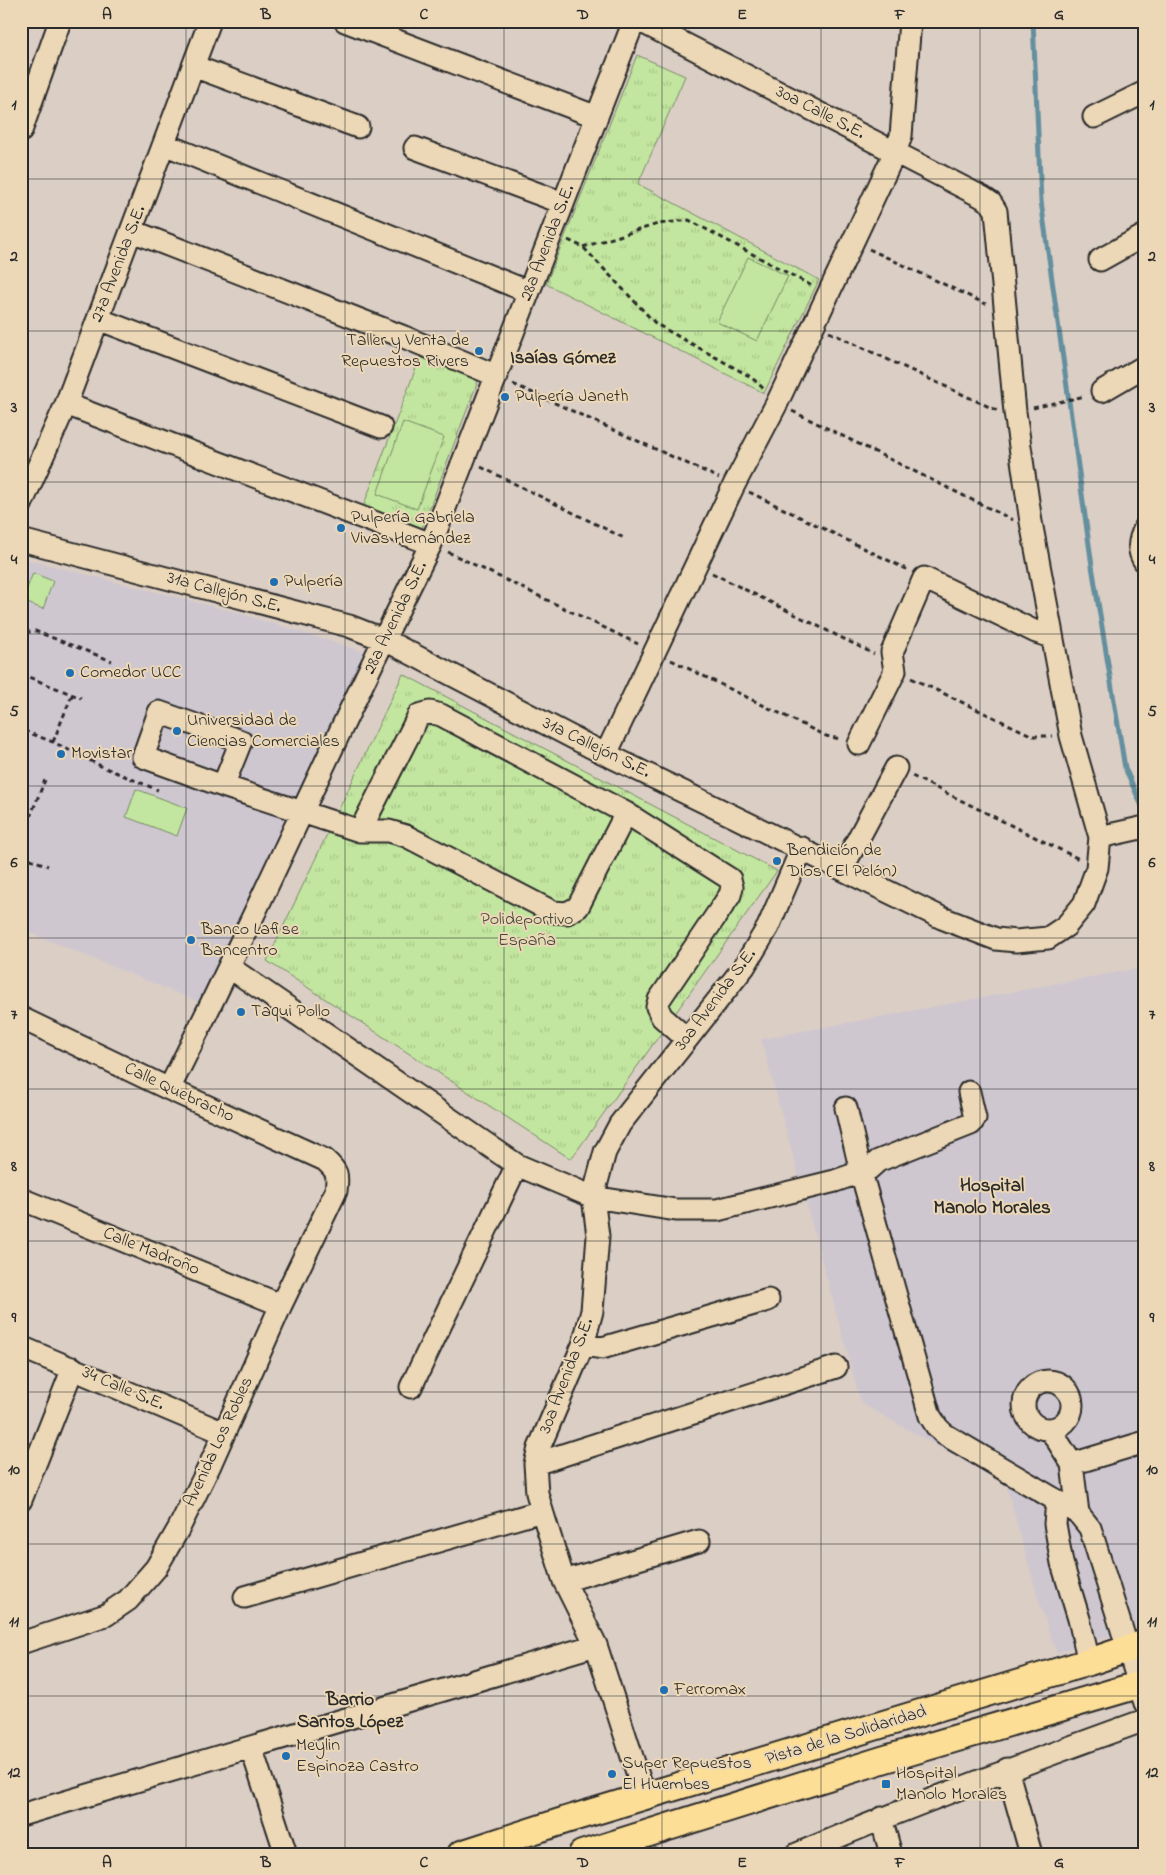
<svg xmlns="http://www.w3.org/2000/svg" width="1166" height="1875" viewBox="0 0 1166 1875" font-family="'Indie Flower',sans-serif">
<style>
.built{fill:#cfc7d0}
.grass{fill:url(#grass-tufts);stroke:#768865}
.garden{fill:#c2e69f;stroke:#768865}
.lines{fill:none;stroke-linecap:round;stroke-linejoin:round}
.stream{stroke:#648f9e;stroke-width:5}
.minor-casing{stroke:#2b2b2b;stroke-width:25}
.major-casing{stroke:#2b2b2b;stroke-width:30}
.path{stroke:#2b2b2b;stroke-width:3;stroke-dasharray:5 4;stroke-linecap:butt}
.minor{stroke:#ecd8b6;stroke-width:21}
.major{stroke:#fdde96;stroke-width:26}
.grid{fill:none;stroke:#2b2b2b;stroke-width:1;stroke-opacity:0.55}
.poi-dot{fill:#1f6fb2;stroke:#ecd8b6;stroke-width:2}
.labels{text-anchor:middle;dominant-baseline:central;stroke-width:4;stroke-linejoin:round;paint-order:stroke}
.street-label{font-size:18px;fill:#2b2b2b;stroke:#ecd8b6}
.poi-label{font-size:18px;fill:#2b2b2b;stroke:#ecd8b6;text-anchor:start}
.park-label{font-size:18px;fill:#42473c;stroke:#ecd8b6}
.neighbourhood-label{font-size:19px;font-weight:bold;fill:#2b2b2b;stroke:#ecd8b6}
.neatline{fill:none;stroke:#2b2b2b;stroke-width:2}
.grid-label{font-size:16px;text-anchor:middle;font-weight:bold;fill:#2b2b2b}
</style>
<defs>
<pattern id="grass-tufts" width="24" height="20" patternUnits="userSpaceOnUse" patternTransform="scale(1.25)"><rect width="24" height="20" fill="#c2e69f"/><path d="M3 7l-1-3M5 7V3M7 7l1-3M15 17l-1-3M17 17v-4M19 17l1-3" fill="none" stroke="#a7c589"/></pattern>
</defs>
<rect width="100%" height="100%" fill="#dbcec5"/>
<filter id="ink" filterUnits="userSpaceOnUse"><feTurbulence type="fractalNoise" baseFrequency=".02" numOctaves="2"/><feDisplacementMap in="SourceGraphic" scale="10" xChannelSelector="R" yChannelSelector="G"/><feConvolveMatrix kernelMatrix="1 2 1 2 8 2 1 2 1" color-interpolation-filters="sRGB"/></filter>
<g filter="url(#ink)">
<!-- built -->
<path class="built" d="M 21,558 L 239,613 L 368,653 L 206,1005 L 21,929 Z
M 1145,967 L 1145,1624 L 1057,1653 L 1041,1608 L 1006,1485 L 861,1403 L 761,1039 Z"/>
<!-- grass -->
<path class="grass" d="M 637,55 L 685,76 L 638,184 L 819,280 L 764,393 L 546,284 Z
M 422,352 L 481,373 L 422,528 L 363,507 Z
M 403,674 L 777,871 L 571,1159 L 267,961 Z"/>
<!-- garden -->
<path class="garden" d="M 748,257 L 788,276 L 757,341 L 717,322 Z
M 403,422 L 444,437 L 417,509 L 377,494 Z
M 33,573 L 53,581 L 43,609 L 22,601 Z
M 136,789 L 187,808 L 177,836 L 126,817 Z"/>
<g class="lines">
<!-- stream -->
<path class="stream" d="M 1033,21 L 1041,201 L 1092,566 L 1125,768 L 1145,813"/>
<defs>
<path id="minor" d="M 345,21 L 597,117
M 193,66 L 358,127
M 1094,117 L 1145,92
M 21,131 L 60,21
M 164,144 L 529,292
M 415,148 L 563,203
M 132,231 L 404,337 L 497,376
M 1100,260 L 1145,235
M 98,319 L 381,427
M 1102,391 L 1145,366
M 66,404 L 431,544
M 21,505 L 66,404 L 210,21
M 1145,528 C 1139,539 1137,551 1145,562
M 21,540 L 349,626 L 385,640 L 589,746 L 942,918 L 996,939 L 1016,941 L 1048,938 L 1066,926 L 1084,904 L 1097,868 L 1100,837 L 1071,736 L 1031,522 L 1015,412 L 996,211 L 991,203 L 982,197 L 640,21
M 859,744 L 895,671 L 892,652 L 924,578 L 1036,632 L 1052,637
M 606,754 L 734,485 L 777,403 L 895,152 L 901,136 L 910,21
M 223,786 L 241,741 L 159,712 L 143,757 L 223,786 L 360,831 L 389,831 L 406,836 L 553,912 L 567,913 L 578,907 L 626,813
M 360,831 L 419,715 L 430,712 L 441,715 L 626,813 L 730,879 L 732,887 L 730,895 L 659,1000 L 657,1007 L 662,1017 L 687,1039
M 1100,837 L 1145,827
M 842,869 L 896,768
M 229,967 L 517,1165 L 593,1197 L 676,1210 L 717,1210 L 835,1181 L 869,1169 L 878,1161 L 971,1124 L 975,1118 L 969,1092
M 21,1018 L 169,1089 L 325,1160 C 338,1172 338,1174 336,1191 L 281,1305 L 210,1465 L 179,1528 L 156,1568 L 128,1600 L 106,1615 L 21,1643
M 169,1089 C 260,909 340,724 431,544 L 634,21
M 846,1108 L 861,1172 L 930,1416 L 937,1427 L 944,1434 L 1078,1513 L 1090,1528 L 1145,1703
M 21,1199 L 281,1305
M 583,1345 L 602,1348 L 768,1300
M 21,1347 L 224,1433
M1024 1405a24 24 0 1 1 48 0a24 24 0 1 1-48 0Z
M 411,1387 L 517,1165
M 1050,1429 L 1072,1464 L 1078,1513
M 535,1464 L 836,1367
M 1072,1464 L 1145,1442
M 21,1500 L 73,1368
M 1057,1501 L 1055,1524 L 1062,1563 L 1079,1619 L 1089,1662
M 564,1581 L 699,1541
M 245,1597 L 542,1511
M 251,1747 L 286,1854
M 1007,1769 L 1031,1854
M 645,1797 L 596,1645 L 564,1581 L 542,1511 L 537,1493 L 535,1464 L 539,1448 L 583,1345 L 592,1311 L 598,1236 L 593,1197 L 605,1152 L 620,1124 L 744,967 L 768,927 L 802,848
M 21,1815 L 596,1645
M 881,1818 L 891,1854
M 797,1854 C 912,1805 1028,1762 1145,1720"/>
<path id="major" d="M 461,1854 L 566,1820 L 1089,1662 L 1145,1643
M 582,1854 L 882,1760 L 1145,1683"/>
</defs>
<!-- minor casing -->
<use href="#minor" class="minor-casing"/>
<!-- major casing -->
<use href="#major" class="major-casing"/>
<!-- path -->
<path class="path" d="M 568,240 L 583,247 L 656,324 L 751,377 L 764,389
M 583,247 L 658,224 L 689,220 L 812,286
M 869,249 L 986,304
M 829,332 L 998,411
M 513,384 L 719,478
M 1033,408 L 1085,396
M 792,411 L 1013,520
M 481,467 L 626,539
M 749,492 L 908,570
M 448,552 L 638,644
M 712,573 L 874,654
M 21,639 L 23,633 L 35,631 L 112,661
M 671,660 L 826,736 L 841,739
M 21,674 L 81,698
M 911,678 L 1033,736 L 1052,736
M 21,729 L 24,731 L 21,740
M 24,731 L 53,742 L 103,767 L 158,790
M 53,742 L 72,695
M 912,776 L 1079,859
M 21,814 L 30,817 L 45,780
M 21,855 L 48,866"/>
<!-- minor -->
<use href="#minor" class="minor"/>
<!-- major -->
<use href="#major" class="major"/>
</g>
</g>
<!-- grid -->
<path class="grid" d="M 186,21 L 186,1854M 345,21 L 345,1854M 504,21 L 504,1854M 662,21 L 662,1854M 821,21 L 821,1854M 980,21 L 980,1854M 21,179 L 1145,179M 21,331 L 1145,331M 21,482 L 1145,482M 21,634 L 1145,634M 21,786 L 1145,786M 21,938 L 1145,938M 21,1089 L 1145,1089M 21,1241 L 1145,1241M 21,1392 L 1145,1392M 21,1544 L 1145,1544M 21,1696 L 1145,1696"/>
<!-- markers -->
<g class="poi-dot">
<circle cx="479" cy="351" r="5"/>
<circle cx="505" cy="397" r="5"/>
<circle cx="341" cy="528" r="5"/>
<circle cx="274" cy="582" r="5"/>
<circle cx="70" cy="673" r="5"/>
<circle cx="177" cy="731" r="5"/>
<circle cx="61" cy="754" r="5"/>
<circle cx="777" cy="861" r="5"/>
<circle cx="191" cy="940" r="5"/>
<circle cx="241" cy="1012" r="5"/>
<circle cx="664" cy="1690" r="5"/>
<circle cx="286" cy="1756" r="5"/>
<circle cx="612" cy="1774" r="5"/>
<rect x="881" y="1779" width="10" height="10" rx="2.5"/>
</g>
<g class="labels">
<!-- street labels -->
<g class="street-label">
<text transform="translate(820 113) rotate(27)">30a Calle S.E.</text>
<text transform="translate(548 243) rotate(-69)">28a Avenida S.E.</text>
<text transform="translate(119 264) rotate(-69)">27a Avenida S.E.</text>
<text transform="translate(224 593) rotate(15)">31a Callejón S.E.</text>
<text transform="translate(396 618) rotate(-64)">28a Avenida S.E.</text>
<text transform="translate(596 748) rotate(26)">31a Callejón S.E.</text>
<text transform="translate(716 1000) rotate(-53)">30a Avenida S.E.</text>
<text transform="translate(179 1093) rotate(25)">Calle Quebracho</text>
<text transform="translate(151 1252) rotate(22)">Calle Madroño</text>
<text transform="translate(567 1376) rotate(-69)">30a Avenida S.E.</text>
<text transform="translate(123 1389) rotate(23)">34 Calle S.E.</text>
<text transform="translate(219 1442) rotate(-65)">Avenida Los Robles</text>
<text transform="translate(846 1736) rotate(-17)">Pista de la Solidaridad</text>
</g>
<!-- poi labels -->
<g class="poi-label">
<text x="469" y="341" text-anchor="end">Taller y Venta de<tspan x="469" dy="21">Repuestos Rivers</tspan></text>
<text x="515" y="397">Pulpería Janeth</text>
<text x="351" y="518">Pulpería Gabriela<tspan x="351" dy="21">Vivas Hernández</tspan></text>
<text x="284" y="582">Pulpería</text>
<text x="80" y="673">Comedor UCC</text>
<text x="187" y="721">Universidad de<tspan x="187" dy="21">Ciencias Comerciales</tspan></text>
<text x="71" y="754">Movistar</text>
<text x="787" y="851">Bendición de<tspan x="787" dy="21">Dios (El Pelón)</tspan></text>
<text x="201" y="930">Banco Lafise<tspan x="201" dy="21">Bancentro</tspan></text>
<text x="251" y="1012">Taqui Pollo</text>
<text x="674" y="1690">Ferromax</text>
<text x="296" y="1746">Meylin<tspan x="296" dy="21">Espinoza Castro</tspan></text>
<text x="622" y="1764">Super Repuestos<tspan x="622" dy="21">El Huembes</tspan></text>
<text x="896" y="1774">Hospital<tspan x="896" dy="21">Manolo Morales</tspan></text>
</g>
<!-- park labels -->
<g class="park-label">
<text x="527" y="920">Polideportivo<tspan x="527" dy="21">España</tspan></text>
</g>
<!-- neighbourhood labels -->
<g class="neighbourhood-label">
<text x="563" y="358">Isaías Gómez</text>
<text x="992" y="1186">Hospital<tspan x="992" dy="22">Manolo Morales</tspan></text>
<text x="350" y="1700">Barrio<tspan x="350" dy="22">Santos López</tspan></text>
</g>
</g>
<!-- margin -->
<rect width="1166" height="1875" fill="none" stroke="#ecd8b6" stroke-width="55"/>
<rect x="28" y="28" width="1110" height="1820" class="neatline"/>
<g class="grid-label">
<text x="107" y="19">A</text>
<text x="266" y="19">B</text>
<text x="424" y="19">C</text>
<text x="583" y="19">D</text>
<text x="742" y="19">E</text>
<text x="900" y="19">F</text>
<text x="1059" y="19">G</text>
<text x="14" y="109">1</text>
<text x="1152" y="109">1</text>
<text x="14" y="261">2</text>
<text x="1152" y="261">2</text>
<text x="14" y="412">3</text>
<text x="1152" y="412">3</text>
<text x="14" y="564">4</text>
<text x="1152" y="564">4</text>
<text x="14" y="716">5</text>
<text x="1152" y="716">5</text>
<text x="14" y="867">6</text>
<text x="1152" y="867">6</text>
<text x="14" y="1019">7</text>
<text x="1152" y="1019">7</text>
<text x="14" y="1171">8</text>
<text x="1152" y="1171">8</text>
<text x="14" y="1322">9</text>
<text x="1152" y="1322">9</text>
<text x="14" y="1474">10</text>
<text x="1152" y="1474">10</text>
<text x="14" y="1626">11</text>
<text x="1152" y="1626">11</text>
<text x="14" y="1777">12</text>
<text x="1152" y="1777">12</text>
<text x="107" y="1867">A</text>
<text x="266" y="1867">B</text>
<text x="424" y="1867">C</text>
<text x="583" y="1867">D</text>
<text x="742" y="1867">E</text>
<text x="900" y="1867">F</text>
<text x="1059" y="1867">G</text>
</g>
</svg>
